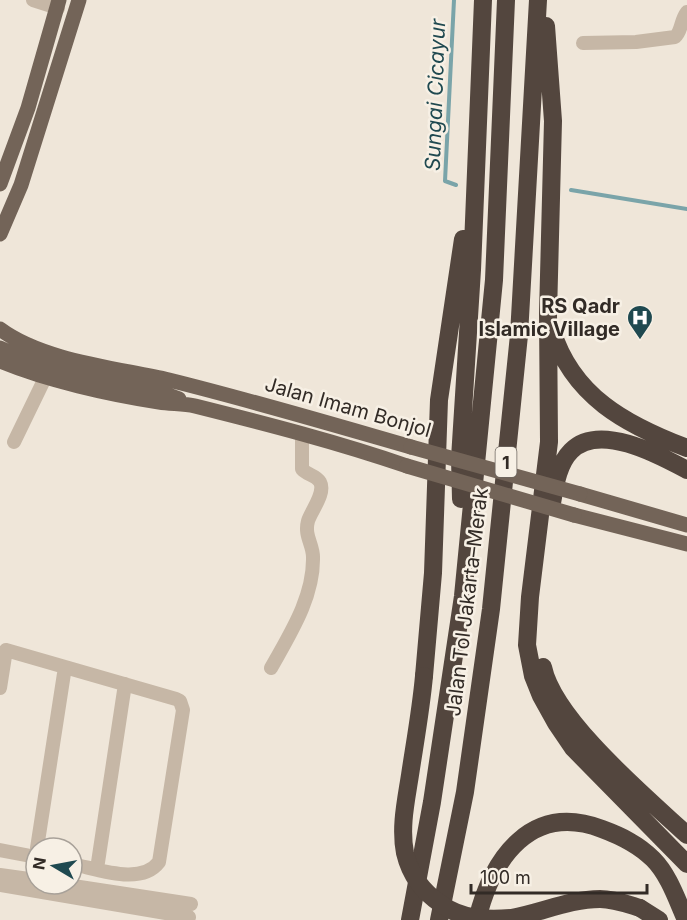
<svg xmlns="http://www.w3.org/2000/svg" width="687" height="920" viewBox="0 0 687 920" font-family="Inter,sans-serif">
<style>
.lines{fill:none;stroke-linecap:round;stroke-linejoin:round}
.stream{stroke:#7aa4a9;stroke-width:4}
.minor{stroke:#c6b7a6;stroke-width:14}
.primary{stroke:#736458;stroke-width:15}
.motorway{stroke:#53463e;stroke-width:18}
.primary-bridge{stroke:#736458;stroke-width:15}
.motorway-bridge{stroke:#53463e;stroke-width:18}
.labels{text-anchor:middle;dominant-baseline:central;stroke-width:5;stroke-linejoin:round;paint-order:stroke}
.shield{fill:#f7f0e5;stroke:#6d665f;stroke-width:1.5}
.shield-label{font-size:18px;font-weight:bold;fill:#322b26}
.poi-label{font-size:20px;font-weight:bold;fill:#322b26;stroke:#f7f0e5;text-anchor:end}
.street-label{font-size:20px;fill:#322b26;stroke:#f7f0e5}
.water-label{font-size:21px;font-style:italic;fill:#1f4950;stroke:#f7f0e5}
</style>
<rect width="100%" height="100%" fill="#efe6d9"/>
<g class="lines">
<!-- stream -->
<path class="stream" d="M 454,0 L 445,181 L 456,185
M 571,190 L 687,209"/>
<!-- minor -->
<path class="minor" d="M 33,0 L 58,8
M 583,43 L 636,42 L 675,37 C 682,31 680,21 687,12
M 14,442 L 46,376
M 271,668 C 290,634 314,597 313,557 C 313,544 304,536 308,521 C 311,511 326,493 320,482 C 316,475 307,475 302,469 L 302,434
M 0,688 L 6,650 L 176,699 L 180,701 L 183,710 L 159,862 C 141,886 98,869 72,864
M 37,848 L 65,667
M 0,850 L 36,857
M 97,869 L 125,684
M 0,875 L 36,880
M 60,884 L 191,904
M 0,885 L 189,917"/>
<!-- primary -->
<path class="primary" d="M 0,184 L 28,108 L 59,0
M 0,234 L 21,185 L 79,0
M 0,329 C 43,361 117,368 169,380 C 250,400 331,424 411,447
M 0,348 C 35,364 75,372 112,381 C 135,386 158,390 179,399
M 0,361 C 45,380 111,395 159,402 C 171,404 184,403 195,406 C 267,424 337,442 407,466
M 580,494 L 687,525
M 574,515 L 687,544"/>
<!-- motorway -->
<path class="motorway" d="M 546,26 L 553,121 L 548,314 L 549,442 L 530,597 L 527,645 L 533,676 L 541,696 L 556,723 L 573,748 L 687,864
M 552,330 C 572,396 626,425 687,448
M 461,499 L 460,458 L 472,270 L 483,0
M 552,503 C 555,486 558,464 571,451 C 599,422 659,455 687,470
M 543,667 C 554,720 646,797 687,835
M 424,676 L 433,573 L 439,400 L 463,239
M 640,908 L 659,920
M 410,920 L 432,802 L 463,596 L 494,280 L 506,0
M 439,920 L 465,792 L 491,609 L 519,335 L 538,0
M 477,920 C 492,858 531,802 602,829 C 621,836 638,844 653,859 C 669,875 677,900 686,920"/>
<!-- primary-bridge -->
<path class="primary-bridge" d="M 411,447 L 580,494
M 407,466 L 574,515"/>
<!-- motorway-bridge -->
<path class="motorway-bridge" d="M 424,676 C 421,709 415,742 410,775 C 406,801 400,827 405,853 C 410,874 423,892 441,904 C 461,919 486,920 511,918 C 540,913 570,899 600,899 C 614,899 627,904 640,908"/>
</g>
<!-- icons -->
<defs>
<symbol id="hospital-pin" viewBox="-11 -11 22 30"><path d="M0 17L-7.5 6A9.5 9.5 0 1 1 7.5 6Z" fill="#1f4950" stroke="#f7f0e5"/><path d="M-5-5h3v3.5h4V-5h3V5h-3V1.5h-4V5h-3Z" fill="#fff"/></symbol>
</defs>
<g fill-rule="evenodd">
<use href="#hospital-pin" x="625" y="303" width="30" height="40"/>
</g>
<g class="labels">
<!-- shield labels -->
<rect class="shield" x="495.5" y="447" width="21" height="30" rx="4.5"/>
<g class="shield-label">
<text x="506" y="462">1</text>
</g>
<!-- poi labels -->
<g class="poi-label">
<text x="620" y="306">RS Qadr<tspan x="620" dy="23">Islamic Village</tspan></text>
</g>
<!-- street labels -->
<g class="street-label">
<text transform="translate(348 407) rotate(16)">Jalan Imam Bonjol</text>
<text transform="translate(467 602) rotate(-83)">Jalan Tol Jakarta–Merak</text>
</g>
<!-- water labels -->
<g class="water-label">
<text transform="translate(435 95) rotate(-88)">Sungai Cicayur</text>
</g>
</g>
<!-- north arrow -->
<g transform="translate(54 866) rotate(280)"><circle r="28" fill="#f7f0e5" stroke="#a8a199" stroke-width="1.5"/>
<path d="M0-4.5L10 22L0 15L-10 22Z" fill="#1f4950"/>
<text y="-9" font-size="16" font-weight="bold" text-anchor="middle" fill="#322b26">N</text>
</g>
<!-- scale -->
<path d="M471 884v9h176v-9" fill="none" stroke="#322b26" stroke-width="3"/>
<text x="480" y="884" font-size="18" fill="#322b26" stroke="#f7f0e5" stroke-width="4.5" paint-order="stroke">100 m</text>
</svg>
